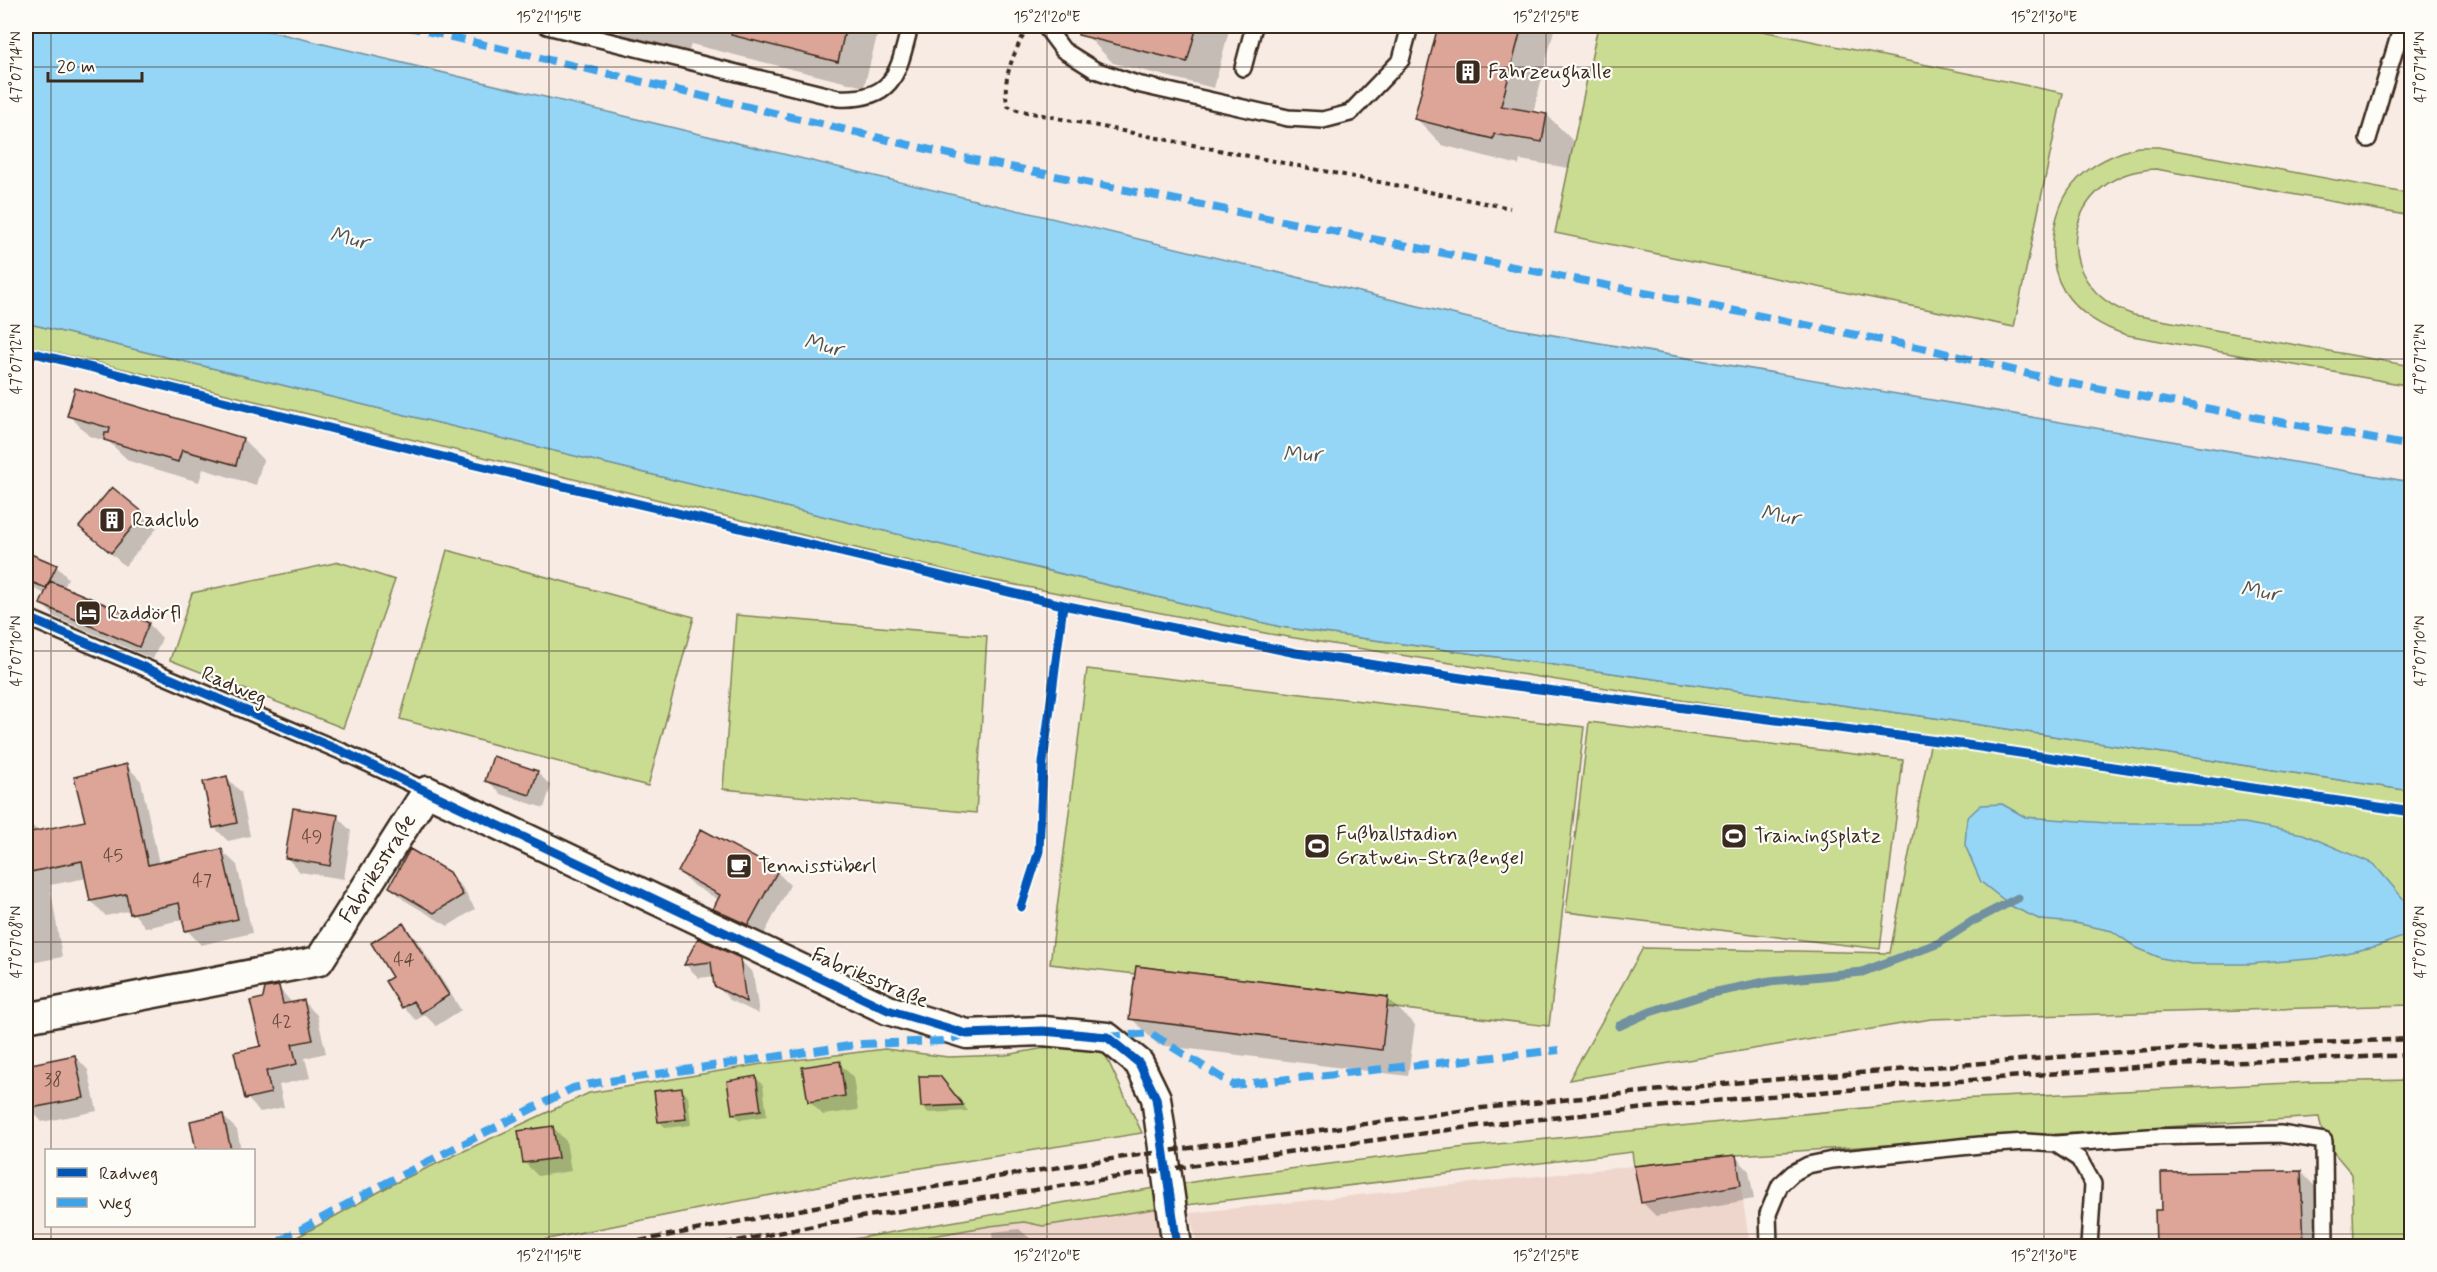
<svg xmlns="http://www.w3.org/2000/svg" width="2437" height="1272" viewBox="0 0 2437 1272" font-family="Mynerve,sans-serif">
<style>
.built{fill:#efd6cd}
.green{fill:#cadc91;stroke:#828358;stroke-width:1.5}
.water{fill:#95d6f6;stroke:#7191a0;stroke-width:1.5}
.shadow{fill:#0003}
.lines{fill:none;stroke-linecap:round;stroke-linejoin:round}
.stream{stroke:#7191a0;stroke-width:9}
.building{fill:#dda598;stroke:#3b2a1e;stroke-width:1.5}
.service-casing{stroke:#3b2a1e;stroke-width:20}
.minor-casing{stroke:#3b2a1e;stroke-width:33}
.path{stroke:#3b2a1e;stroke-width:4;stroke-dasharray:4.5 4.5;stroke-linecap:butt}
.service{stroke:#fdfcf7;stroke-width:15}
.minor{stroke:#fdfcf7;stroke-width:28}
.rail{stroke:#3b2a1e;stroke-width:4.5;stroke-dasharray:9 4.5;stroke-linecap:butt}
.quiet{stroke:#3fa3ea;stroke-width:8;stroke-dasharray:15 8;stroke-linecap:butt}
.cycleway-casing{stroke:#fdfcf7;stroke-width:13}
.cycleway{stroke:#0057b8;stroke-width:9}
.ticks{fill:none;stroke:#3b2a1e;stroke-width:1.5;stroke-opacity:0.45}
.labels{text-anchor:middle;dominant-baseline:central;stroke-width:4.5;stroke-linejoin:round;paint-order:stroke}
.number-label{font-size:18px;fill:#64493c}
.poi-label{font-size:21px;fill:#3b2a1e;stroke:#fdfcf7;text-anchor:start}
.street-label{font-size:21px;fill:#3b2a1e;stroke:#fdfcf7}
.water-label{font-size:22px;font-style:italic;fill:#525554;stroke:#fdfcf7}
.neatline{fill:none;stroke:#3b2a1e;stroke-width:2}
.ticks-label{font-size:15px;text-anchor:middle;fill:#3b2a1e}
</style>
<rect width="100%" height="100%" fill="#f7ebe4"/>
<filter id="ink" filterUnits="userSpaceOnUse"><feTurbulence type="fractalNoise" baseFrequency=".0167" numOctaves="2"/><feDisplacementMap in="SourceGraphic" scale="12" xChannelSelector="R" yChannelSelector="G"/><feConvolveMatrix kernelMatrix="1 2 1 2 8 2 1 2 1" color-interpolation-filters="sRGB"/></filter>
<g filter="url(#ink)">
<!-- built -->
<path class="built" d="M 1736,1155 L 1750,1246 L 1197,1246 L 1190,1213 Z
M 1161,1208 L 1166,1246 L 874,1246 L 990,1226 L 1024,1222 L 1043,1226 Z"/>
<!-- green -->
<path class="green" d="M 1598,26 L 1738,26 L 2063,93 L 2014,327 L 1555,233 Z
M 2138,147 L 2158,147 L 2411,194 L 2411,216 L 2156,169 C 2063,172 2044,285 2134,315 L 2411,366 L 2411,386 L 2127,335 C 2103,328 2078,313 2064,291 C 2044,258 2052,206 2078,179 C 2094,162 2116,153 2138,147 Z
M 26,323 L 1281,627 L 1935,718 L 2411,791 L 2411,1005 L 1931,1019 L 1569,1080 L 1643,948 L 1890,953 L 1931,740 L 1270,634 L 970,576 L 26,345 Z
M 447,550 L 694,617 L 648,786 L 400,719 Z
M 339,562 L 395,580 L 343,728 L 170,660 L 192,593 Z
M 736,615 L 987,636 L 976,813 L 723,789 Z
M 1087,669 L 1584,727 L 1549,1026 L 1387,1007 L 1388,997 L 1137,966 L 1135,974 L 1050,964 Z
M 1589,722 L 1903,760 L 1880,949 L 1566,912 Z
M 1067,1044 L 1103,1050 L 1142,1133 L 883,1174 L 718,1205 L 513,1246 L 281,1246 L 395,1183 L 589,1093 L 762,1064 L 885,1049 L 948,1057 L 1006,1055 Z
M 2411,1080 L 2411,1246 L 2354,1246 L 2352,1174 L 2324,1141 L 2319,1117 L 1736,1155 L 1634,1166 L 1632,1152 L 1161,1208 L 1043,1226 L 1024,1222 L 990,1226 L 874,1246 L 813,1246 L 1042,1206 L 1224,1177 L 1466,1147 L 1956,1099 L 2312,1082 Z"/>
<!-- water -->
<path class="water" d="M 26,26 L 248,26 L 1506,327 L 2411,482 L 2411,791 L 1935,718 L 1281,627 L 26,323 Z
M 2002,804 L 2025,817 L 2107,823 L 2244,823 L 2303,834 L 2374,864 L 2411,908 L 2411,921 L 2403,937 L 2374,947 L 2322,958 L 2249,964 L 2191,964 L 2161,958 L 2137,948 L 2112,931 L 2075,923 L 2041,920 L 2013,907 L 1981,882 L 1965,845 L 1967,818 L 1981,805 Z"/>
<!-- shadow -->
<path class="shadow" d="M 614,26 L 877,26 L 879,28 L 864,87 L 691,44 L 686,61 L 637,49 Z
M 1089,26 L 1230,26 L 1214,88 L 1113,63 L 1087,36 Z
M 1440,26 L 1555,26 L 1533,113 L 1547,115 L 1573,141 L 1569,168 L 1520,160 L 1519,165 L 1442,145 L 1416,118 Z
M 69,415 L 243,439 L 263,460 L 256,485 L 203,469 L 199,482 L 129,461 L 109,442 L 89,436 Z
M 113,489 L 157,528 L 125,566 L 81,527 Z
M 31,556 L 56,566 L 68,578 L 64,588 L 149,624 L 162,638 L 153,659 L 55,617 L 42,603 L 46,594 L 34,589 L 26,581 L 26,568 Z
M 127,766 L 141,781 L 159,864 L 222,851 L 237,865 L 252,933 L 201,945 L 187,930 L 184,919 L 146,928 L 131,910 L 106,916 L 91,901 L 87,878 L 50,885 L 62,957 L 26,964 L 26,820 L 39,832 L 87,822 Z
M 537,772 L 551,786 L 544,808 L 501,794 L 487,780 Z
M 227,778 L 241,792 L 250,836 L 228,841 L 214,827 Z
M 337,817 L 351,831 L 344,879 L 300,872 L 287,858 Z
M 679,872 L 777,872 L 790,885 L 762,938 L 729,922 L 715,908 L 719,900 L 693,885 Z
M 448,873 L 462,887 L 475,909 L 448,926 L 404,900 L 390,887 Z
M 403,925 L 416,939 L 461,1010 L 436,1026 L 425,1015 L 416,1020 L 403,1007 L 394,977 Z
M 699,940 L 739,959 L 753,973 L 759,1014 L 730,1000 L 716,985 L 715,976 L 699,978 L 686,965 Z
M 278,987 L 293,1004 L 303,1001 L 317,1015 L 326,1053 L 305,1058 L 310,1078 L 279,1085 L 284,1107 L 260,1112 L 247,1098 L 262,1048 L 264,1000 Z
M 1388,999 L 1415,1025 L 1408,1076 L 1158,1045 L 1131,1018 Z
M 75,1056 L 88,1070 L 97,1111 L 42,1122 L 29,1108 L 26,1093 L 26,1066 Z
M 839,1063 L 853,1077 L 858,1110 L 823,1115 L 809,1101 Z
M 940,1077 L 947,1084 L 968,1111 L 929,1113 L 922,1107 Z
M 756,1078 L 763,1085 L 767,1116 L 740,1120 L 734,1114 Z
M 682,1090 L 688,1096 L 691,1125 L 666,1128 L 659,1121 Z
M 223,1116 L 237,1130 L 241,1150 L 198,1150 L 192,1122 Z
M 553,1127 L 566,1141 L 571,1171 L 538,1176 L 524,1162 Z
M 1736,1157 L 1749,1171 L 1754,1199 L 1656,1216 L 1642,1202 Z
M 2301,1172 L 2327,1199 L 2330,1246 L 2157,1246 L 2157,1212 L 2164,1212 Z
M 1019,1229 L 1039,1246 L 993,1246 L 992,1232 Z
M 1305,1241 L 1310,1246 L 1275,1246 Z
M 1354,1243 L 1358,1246 L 1336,1246 Z"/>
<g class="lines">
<!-- stream -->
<path class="stream" d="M 1619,1026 L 1650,1012 L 1707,994 L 1770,981 L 1862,972 L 1939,943 L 1973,921 L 2018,898"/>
</g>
<!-- building -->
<path class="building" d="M 732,26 L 846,26 L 838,62 L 731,35 Z
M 1079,26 L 1197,26 L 1187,62 L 1078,35 Z
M 1438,26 L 1522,26 L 1501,106 L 1547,114 L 1542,142 L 1494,134 L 1493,139 L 1414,119 Z
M 75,388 L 243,438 L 236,465 L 182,450 L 178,462 L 104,440 L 105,433 L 109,433 L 110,428 L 67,416 Z
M 112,487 L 144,513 L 111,553 L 79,527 Z
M 26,552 L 57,565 L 46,588 L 26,580 Z
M 50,581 L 149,623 L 139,647 L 40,604 Z
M 493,756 L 538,771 L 530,795 L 485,781 Z
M 127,764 L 148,865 L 222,849 L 238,919 L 185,931 L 179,903 L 130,914 L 126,894 L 90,901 L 82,861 L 26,873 L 26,833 L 85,821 L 74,777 Z
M 227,776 L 237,823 L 213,828 L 203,782 Z
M 293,808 L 338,815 L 330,866 L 285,858 Z
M 701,829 L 778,870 L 748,925 L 713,909 L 720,895 L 678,872 Z
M 410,849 L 449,872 L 463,895 L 434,913 L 389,887 Z
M 403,923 L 449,995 L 421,1013 L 413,1001 L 402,1008 L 385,981 L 392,977 L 371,943 Z
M 698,938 L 740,958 L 746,1002 L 714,986 L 711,962 L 684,965 Z
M 1136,966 L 1388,997 L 1382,1050 L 1129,1019 Z
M 279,986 L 283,1004 L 304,1000 L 313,1040 L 292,1044 L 297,1064 L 266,1071 L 271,1093 L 245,1099 L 234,1052 L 261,1046 L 250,1001 L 263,998 L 265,988 Z
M 75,1055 L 84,1098 L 26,1109 L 26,1065 Z
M 840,1061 L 845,1096 L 808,1102 L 802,1067 Z
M 756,1076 L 761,1110 L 732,1114 L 727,1081 Z
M 919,1076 L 940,1076 L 963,1105 L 921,1107 Z
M 682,1088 L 686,1119 L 658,1122 L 654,1091 Z
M 223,1114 L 231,1150 L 196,1150 L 190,1121 Z
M 553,1126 L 558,1158 L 523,1163 L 518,1131 Z
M 1736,1155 L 1741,1185 L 1641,1203 L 1634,1166 Z
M 2301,1171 L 2304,1246 L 2156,1246 L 2155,1210 L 2162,1210 L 2161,1173 Z"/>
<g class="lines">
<defs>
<path id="service" d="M 547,26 L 838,98 C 895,101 898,72 910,26
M 1045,26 L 1063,50 L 1095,70 L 1137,84 L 1288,118 L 1323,120 L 1350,113 L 1401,60 L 1410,26
M 1243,68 L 1254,26
M 2368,139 L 2402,26
M 26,617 L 350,755 L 427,791
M 2056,1144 L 2079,1159 L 2093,1184 L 2089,1246
M 1769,1246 L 1768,1214 L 1780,1185 L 1793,1173 L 1808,1165 L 1832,1160 L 1980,1145 L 2026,1142 L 2056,1144 L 2149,1137 L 2280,1134 L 2324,1141 L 2325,1246"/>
<g id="minor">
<path id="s1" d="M 26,1018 L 319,961 L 427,791 L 888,1010 L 967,1034 L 1043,1031 L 1107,1037 L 1139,1063 L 1156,1098 L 1177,1246"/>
</g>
</defs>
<!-- service casing -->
<use href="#service" class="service-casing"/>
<!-- minor casing -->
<use href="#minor" class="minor-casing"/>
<!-- path -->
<path class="path" d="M 1023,36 C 1012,57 1001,83 1008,106 L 1017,110 L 1510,208"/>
<!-- service -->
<use href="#service" class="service"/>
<!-- minor -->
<use href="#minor" class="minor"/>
<!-- rail -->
<path class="rail" d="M 613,1246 L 851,1200 L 1124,1157 L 1482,1108 L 1732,1083 L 2147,1050 L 2412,1039
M 711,1246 L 855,1218 L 1215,1162 L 1484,1125 L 1733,1099 L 2148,1066 L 2412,1055"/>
<!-- quiet -->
<path class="quiet" d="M 405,26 L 965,158 L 1932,350 L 2057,381 L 2412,446
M 1107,1037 L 1150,1033 L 1233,1085 L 1559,1050
M 280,1241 L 384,1184 L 573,1088 L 596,1083 L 862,1044 L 943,1041 L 964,1035"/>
<defs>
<path id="cycleway" d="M 26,351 L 471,464 L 1063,605 L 1296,653 L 1501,684 L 1960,744 L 2412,812
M 26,617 L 350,755 L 888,1010 L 967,1034 L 1043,1031 L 1107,1037 L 1139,1063 L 1156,1098 L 1177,1246
M 1021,907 L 1039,851 L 1043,763 L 1063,605"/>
</defs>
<!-- cycleway casing -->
<use href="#cycleway" class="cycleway-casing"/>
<!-- cycleway -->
<use href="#cycleway" class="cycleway"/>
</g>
</g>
<!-- ticks -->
<path class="ticks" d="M 51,26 L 51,1150M 549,26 L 549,1246M 1047,26 L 1047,1246M 1546,26 L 1546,1246M 2044,26 L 2044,1246M 26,67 L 2412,67M 26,359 L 2412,359M 26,651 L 2412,651M 26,942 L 2412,942M 51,1226 L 51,1246M 26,1234 L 2412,1234"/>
<!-- icons -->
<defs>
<symbol id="building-square" viewBox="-11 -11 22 22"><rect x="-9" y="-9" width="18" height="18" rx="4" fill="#3b2a1e" stroke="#fdfcf7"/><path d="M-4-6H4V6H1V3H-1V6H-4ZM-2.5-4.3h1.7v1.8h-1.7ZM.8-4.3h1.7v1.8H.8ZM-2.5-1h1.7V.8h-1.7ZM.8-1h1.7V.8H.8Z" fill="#fff"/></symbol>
<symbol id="hotel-square" viewBox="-11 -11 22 22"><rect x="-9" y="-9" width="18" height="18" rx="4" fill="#3b2a1e" stroke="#fdfcf7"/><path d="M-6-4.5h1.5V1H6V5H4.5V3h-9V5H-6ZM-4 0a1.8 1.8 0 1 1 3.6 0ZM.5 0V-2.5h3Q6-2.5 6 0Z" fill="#fff"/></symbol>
<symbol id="stadium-square" viewBox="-11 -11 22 22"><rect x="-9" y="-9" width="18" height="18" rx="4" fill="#3b2a1e" stroke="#fdfcf7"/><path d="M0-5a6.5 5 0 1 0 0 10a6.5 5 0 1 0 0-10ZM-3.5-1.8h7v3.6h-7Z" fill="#fff"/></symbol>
<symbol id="cafe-square" viewBox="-11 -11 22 22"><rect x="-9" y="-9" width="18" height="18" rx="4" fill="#3b2a1e" stroke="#fdfcf7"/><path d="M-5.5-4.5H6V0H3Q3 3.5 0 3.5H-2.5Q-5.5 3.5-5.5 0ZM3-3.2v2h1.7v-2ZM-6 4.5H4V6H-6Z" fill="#fff"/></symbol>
</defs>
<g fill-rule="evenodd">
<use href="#building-square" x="1453" y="57" width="30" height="30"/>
<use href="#building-square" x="97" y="505" width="30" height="30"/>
<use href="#hotel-square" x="73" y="598" width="30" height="30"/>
<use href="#stadium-square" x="1719" y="821" width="30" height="30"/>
<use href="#stadium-square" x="1302" y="831" width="30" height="30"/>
<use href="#cafe-square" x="724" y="851" width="30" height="30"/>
</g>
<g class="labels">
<!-- number labels -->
<g class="number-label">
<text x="312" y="837">49</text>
<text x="113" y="856">45</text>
<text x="202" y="881">47</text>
<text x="404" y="960">44</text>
<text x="282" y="1022">42</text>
<text x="53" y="1080">38</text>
</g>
<!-- poi labels -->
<g class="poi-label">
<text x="1488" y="72">Fahrzeughalle</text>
<text x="132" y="520">Radclub</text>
<text x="107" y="613">Raddörfl</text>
<text x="1336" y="834">Fußballstadion<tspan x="1336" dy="24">Gratwein-Straßengel</tspan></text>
<text x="1754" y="836">Trainingsplatz</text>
<text x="758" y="866">Tennisstüberl</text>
</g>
<!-- street labels -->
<g class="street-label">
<text transform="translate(234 686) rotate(23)">Radweg</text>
<text stroke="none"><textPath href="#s1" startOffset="408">Fabriksstraße</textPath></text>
<text transform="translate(870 978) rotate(23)">Fabriksstraße</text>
</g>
<!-- water labels -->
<g class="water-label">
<text transform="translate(349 239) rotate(13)">Mur</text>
<text transform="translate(823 346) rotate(13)">Mur</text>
<text x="1302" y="455">Mur</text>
<text transform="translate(1780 516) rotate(9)">Mur</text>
<text transform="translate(2260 592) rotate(9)">Mur</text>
</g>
</g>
<!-- margin -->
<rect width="2437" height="1272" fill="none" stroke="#fdfcf7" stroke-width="66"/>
<!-- legend -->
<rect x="45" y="1149" width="210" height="78" fill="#fdfcf7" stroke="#afa8a0" stroke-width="1.5"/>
<rect x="57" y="1168" width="30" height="9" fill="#0057b8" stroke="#afa8a0" stroke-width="1.5"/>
<text x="99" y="1179" font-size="18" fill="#3b2a1e">Radweg</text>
<rect x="57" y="1198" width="30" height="9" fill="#3fa3ea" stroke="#afa8a0" stroke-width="1.5"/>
<text x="99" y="1209" font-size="18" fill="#3b2a1e">Weg</text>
<!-- scale -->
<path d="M48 72v9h94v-9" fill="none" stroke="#3b2a1e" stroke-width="3"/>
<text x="57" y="72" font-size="18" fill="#3b2a1e" stroke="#fdfcf7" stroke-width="4.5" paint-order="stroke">20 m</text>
<rect x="33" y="33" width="2371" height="1206" class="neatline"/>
<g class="ticks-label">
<text x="549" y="22">15°21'15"E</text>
<text x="1047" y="22">15°21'20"E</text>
<text x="1546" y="22">15°21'25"E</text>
<text x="2044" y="22">15°21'30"E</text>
<text transform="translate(16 67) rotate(-90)" y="5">47°07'14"N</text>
<text transform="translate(2420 67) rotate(-90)" y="5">47°07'14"N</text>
<text transform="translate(16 359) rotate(-90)" y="5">47°07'12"N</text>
<text transform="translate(2420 359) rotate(-90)" y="5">47°07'12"N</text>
<text transform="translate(16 651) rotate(-90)" y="5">47°07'10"N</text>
<text transform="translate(2420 651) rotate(-90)" y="5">47°07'10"N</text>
<text transform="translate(16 942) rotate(-90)" y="5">47°07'08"N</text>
<text transform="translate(2420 942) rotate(-90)" y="5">47°07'08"N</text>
<text x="549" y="1261">15°21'15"E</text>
<text x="1047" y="1261">15°21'20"E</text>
<text x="1546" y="1261">15°21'25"E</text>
<text x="2044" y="1261">15°21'30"E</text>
</g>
</svg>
